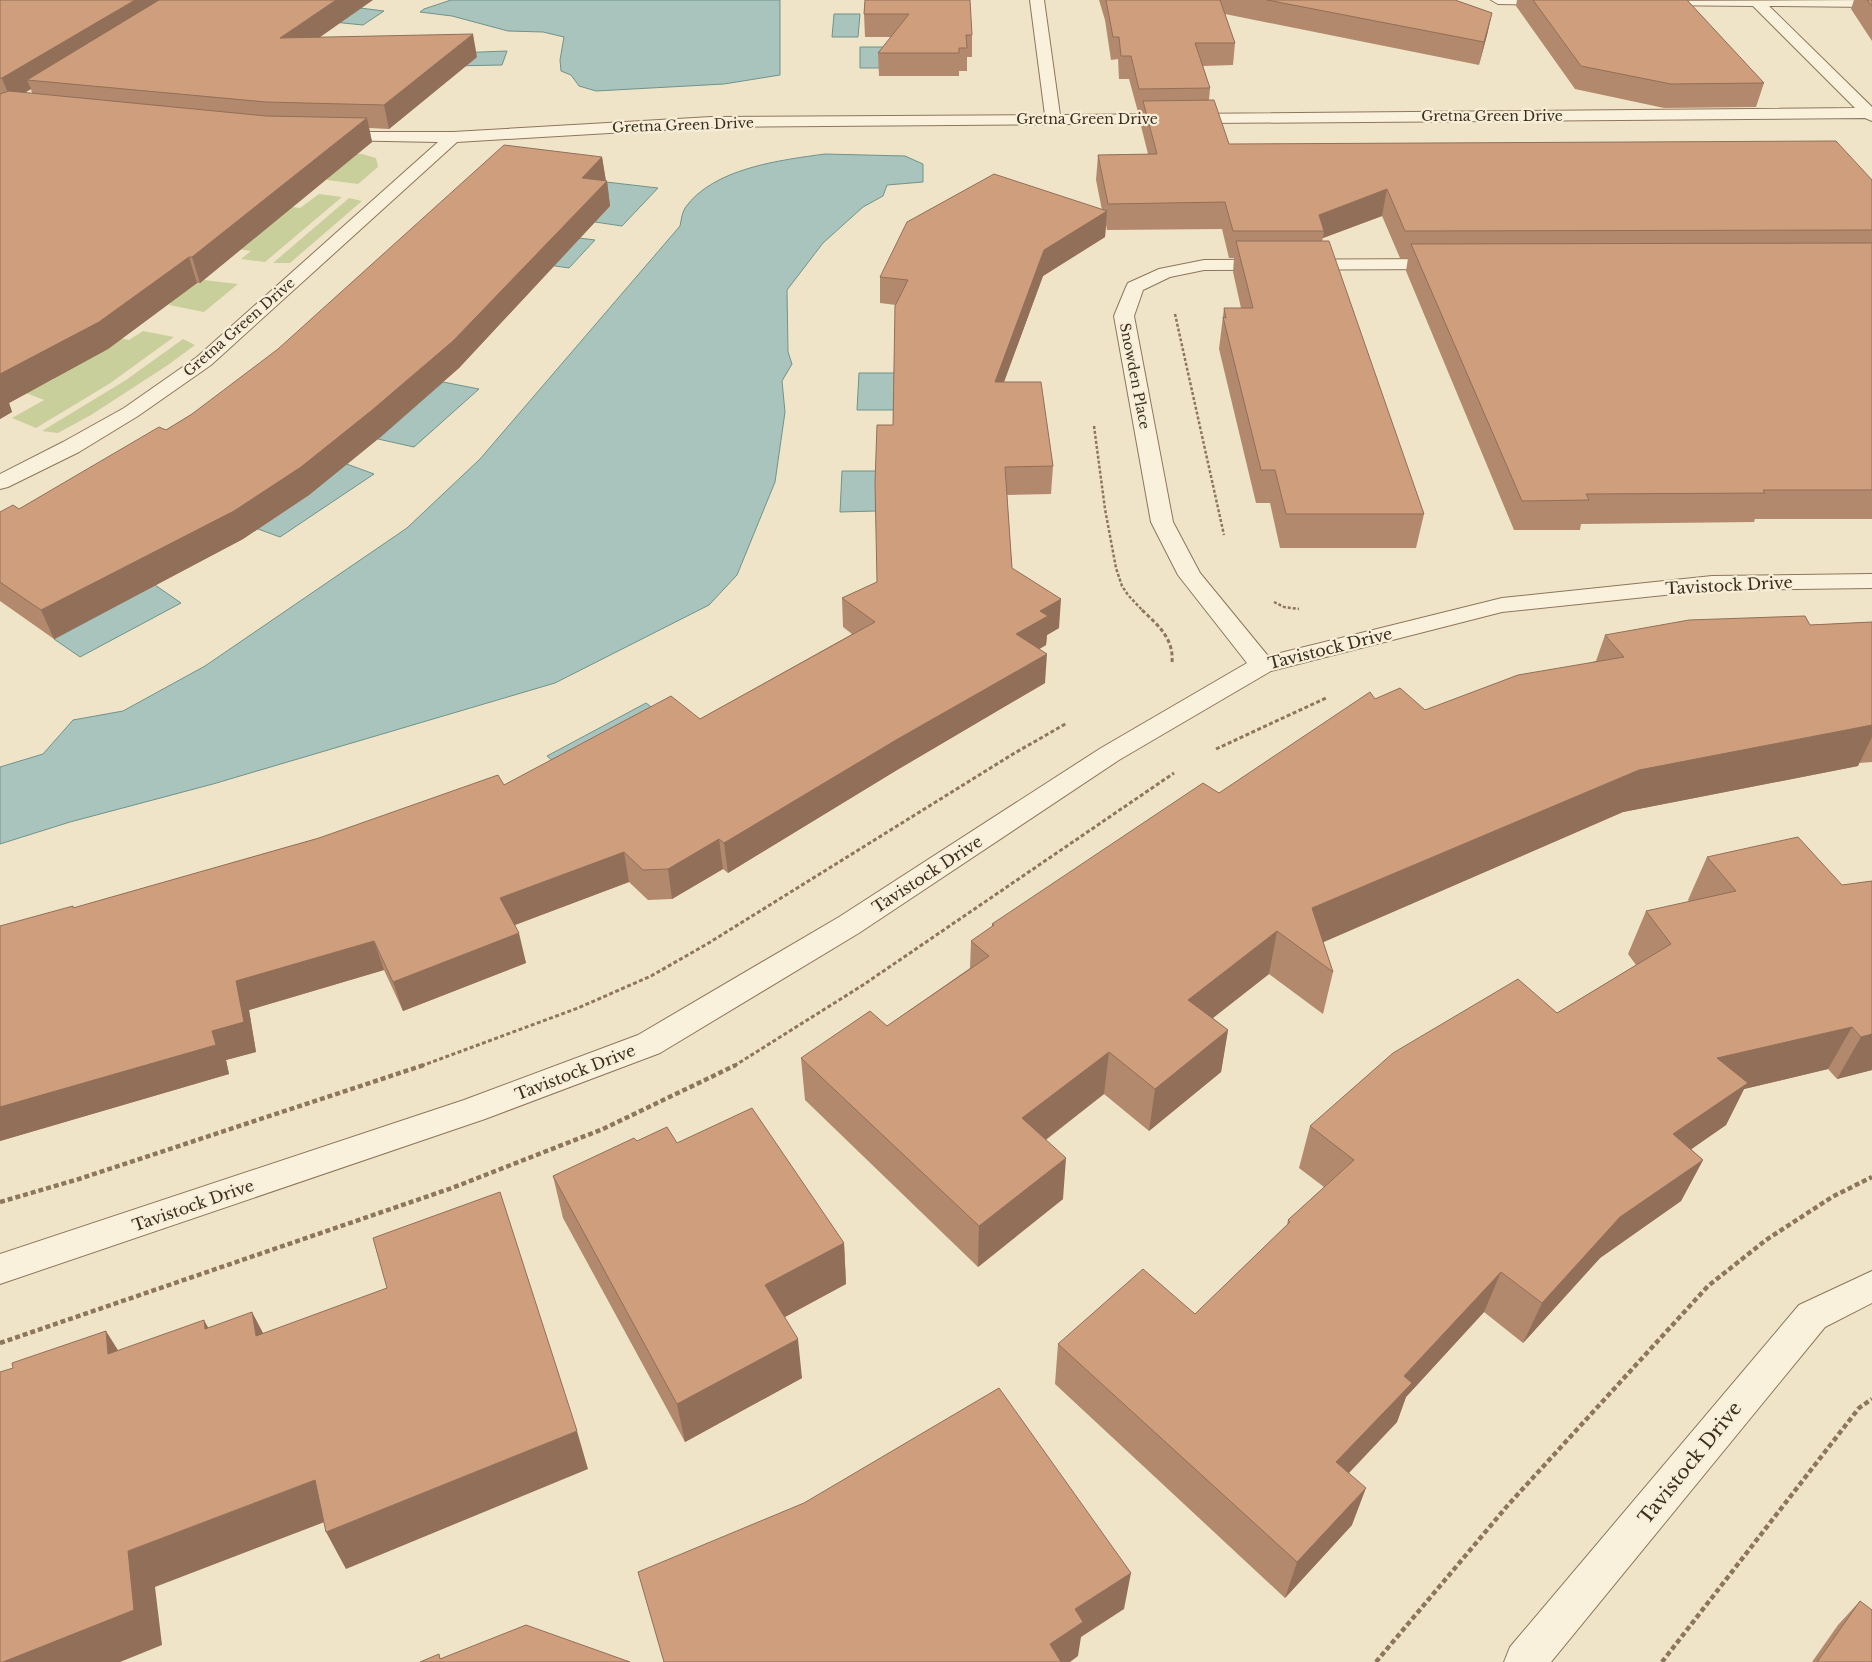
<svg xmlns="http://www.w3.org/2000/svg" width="1872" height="1662" viewBox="0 0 1872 1662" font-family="'Libre Baskerville',serif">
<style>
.green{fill:#c9cf9b}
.water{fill:#a9c4bc;stroke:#6f938a}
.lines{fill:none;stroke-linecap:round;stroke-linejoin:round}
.minor-casing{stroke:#8d765c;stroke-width:2}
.path-far2{stroke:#8d765c;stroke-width:2.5;stroke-dasharray:3 2;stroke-linecap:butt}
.path-far1{stroke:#8d765c;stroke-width:3;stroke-dasharray:4 2.5;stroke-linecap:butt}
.path{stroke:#8d765c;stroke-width:4.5;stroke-dasharray:5 3;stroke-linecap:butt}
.minor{fill:#faf1dc;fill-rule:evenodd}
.wall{fill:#b2896c;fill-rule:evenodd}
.shaded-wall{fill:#916f58}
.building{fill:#cf9f7d;stroke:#916f58}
.labels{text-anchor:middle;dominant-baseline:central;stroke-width:4.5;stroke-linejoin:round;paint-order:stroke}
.far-street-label{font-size:14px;fill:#3d2e20;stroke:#f7eed8}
.street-label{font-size:16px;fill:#3d2e20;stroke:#f7eed8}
.near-street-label{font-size:19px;fill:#3d2e20;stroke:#f7eed8}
</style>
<rect width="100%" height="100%" fill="#f0e4c8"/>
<!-- green -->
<path class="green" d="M 33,131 L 192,147 L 362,154 L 376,158 L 378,167 L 358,184 L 327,180 L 329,177 L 211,163 L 182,183 L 169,182 L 143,201 L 186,207 L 185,208 L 262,218 L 279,205 L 300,208 L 319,194 L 342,197 L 265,262 L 241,259 L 251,251 L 230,248 C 236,243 244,244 251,238 L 250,232 L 141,218 L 137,220 L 107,217 L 59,251 L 89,256 L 77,266 L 200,283 L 204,280 L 238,284 L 204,312 L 169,305 L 171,303 L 55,281 L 37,292 L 7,286 L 0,291 L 0,258 L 19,247 L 38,250 L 87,221 L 34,210 L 22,217 L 0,212 L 0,191 L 83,202 L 94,194 L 120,198 L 169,164 L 62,149 L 51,157 L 40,155 L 32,161 L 9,158 L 0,163 L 0,144 L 16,135 Z
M 349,198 L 362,201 L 290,263 L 273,263 Z
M 143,331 L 174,337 L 109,384 L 36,428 L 12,418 L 44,400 L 26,393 L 54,379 L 0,338 L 100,334 L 129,340 Z
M 183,339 L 195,345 L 168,365 L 91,415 L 58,433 L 42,431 L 126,380 Z"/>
<!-- water -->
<path class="water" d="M 451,0 L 780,0 L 780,75 L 724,84 L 596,91 L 579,86 L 571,75 L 561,71 L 560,60 L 564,37 L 543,32 L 508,31 L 452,16 L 420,12 L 424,9 Z
M 344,6 L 384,11 L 363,25 L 323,21 Z
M 834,14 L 860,14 L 858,37 L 832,37 Z
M 860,47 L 898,47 L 885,68 L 860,68 Z
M 507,51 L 502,65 L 450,66 L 455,53 Z
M 825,154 L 905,156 L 923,164 L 923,182 L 887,185 L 883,196 L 863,207 L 823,243 L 787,290 L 788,352 L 792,364 L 782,381 L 785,412 L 775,482 L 737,575 L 709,605 L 555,683 L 213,784 L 70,822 L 0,844 L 0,767 L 43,754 L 73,720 L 123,711 L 205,666 L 407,528 L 480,459 L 680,226 C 681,221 682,213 685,208 C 713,168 781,160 825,154 Z
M 606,182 L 658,188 L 622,226 L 595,222 Z
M 555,235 L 595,240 L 569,268 L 528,262 Z
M 859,373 L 895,373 L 894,410 L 857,410 Z
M 443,382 L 479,389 L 414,447 L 378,439 Z
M 322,455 L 374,474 L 280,537 L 258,529 Z
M 842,471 L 877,471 L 876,511 L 840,512 Z
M 155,585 L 181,603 L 80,657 L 54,639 Z
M 646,703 L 675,725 L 575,780 L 547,756 Z"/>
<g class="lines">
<defs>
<path id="minor" d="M 1030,0 L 1044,0 L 1060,115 L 1855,108 L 1753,6 L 1651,5 L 1644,1 L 1872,0 L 1872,7 L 1769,6 L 1872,107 L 1872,121 L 1865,118 L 711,127 L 457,142 L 211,365 L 138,416 L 79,452 L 8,487 L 0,489 L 0,474 L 63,442 L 124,408 L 197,357 L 438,142 L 333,140 L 327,138 L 325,135 L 327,132 L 453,132 L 711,117 L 1045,115 Z
M 1491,0 L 1562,0 L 1563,1 L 1556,5 L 1498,4 Z
M 1446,259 L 1452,260 L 1455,264 L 1452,268 L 1446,269 L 1204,270 L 1170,277 L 1143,290 L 1134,316 L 1173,522 L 1200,573 L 1268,656 L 1502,598 L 1712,576 L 1872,574 L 1872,588 L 1712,590 L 1502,612 L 1271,671 L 1119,760 L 859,933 L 660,1053 L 485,1119 L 0,1284 L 0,1254 L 464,1100 L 638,1035 L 839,917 L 1101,748 L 1247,663 L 1178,575 L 1151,522 L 1114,316 L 1126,287 L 1128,283 L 1159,269 L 1204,260 Z
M 1872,1271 L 1872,1303 L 1825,1327 L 1551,1662 L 1504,1662 L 1510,1647 L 1799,1305 Z"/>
</defs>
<!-- minor casing -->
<use href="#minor" class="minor-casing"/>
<!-- path-far2 -->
<path class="path-far2" d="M 1175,314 L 1224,535
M 1094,426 L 1105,509 L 1116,568 L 1122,586 L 1128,595 L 1144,612
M 1274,602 L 1284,607 L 1299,609"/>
<!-- path-far1 -->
<path class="path-far1" d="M 1142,610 C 1158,625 1174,639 1172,662
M 1216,749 L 1326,698
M 421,1066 L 578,1008 L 651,976 L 707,944 L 1013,754 L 1067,723
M 734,1066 L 863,985 L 1174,773"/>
<!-- path -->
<path class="path" d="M 0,1202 L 79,1179 L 424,1065
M 0,1343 L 452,1188 L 603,1129 L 736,1065
M 1376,1662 L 1508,1505 L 1708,1286 L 1766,1240 L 1832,1197 L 1872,1177
M 1662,1662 L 1859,1408 L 1872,1399"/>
<!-- minor -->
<use href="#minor" class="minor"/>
</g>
<!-- wall -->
<path class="wall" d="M 0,0 L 320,37 L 477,57 L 389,129 L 369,128 L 372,142 L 200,283 L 197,283 L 108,349 L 9,403 L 12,412 L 0,419 ZM 31,89 L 32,94 L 24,93 Z
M 865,0 L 972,35 L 972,57 L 967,57 L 967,71 L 959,71 L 959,76 L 879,76 L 878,53 L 891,37 L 865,37 L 864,14 Z
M 1099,0 L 1455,0 L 1492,13 L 1487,35 L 1479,65 L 1225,14 L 1235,43 L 1233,65 L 1203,66 L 1210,88 L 1209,100 L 1229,144 L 1872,180 L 1872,519 L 1755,519 L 1754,522 L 1581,524 L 1580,530 L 1514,530 L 1406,271 L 1408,258 L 1400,258 L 1382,216 L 1323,238 L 1322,241 L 1424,514 L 1416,548 L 1280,548 L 1270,503 L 1256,503 L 1219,349 L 1224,308 L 1241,308 L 1233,272 L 1234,258 L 1229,258 L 1222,229 L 1107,230 L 1106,225 L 1105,237 L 1043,276 L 1004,382 L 1053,466 L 1051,494 L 1007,495 L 1012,568 L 1059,628 L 1047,635 L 1046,645 L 1039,649 L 1045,683 L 897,770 L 728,873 L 723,869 L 672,899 L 648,900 L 629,882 L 515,925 L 526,963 L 403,1011 L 384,970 L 249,1010 L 256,1052 L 226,1060 L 229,1074 L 0,1141 L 0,926 L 74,908 L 504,785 L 700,719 L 852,634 L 843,627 L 842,598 L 877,582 L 893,425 L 896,305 L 880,303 L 880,277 L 1102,210 L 1096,180 L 1098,155 L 1148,154 L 1141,126 L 1142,112 L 1138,112 L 1129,79 L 1119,79 L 1118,59 L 1111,60 L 1105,20 Z
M 1517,0 L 1687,0 L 1764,83 L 1756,107 L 1664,108 L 1575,89 L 1516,6 Z
M 1854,0 L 1872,0 L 1872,41 L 1851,9 Z
M 602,157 L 606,181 L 607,181 L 610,206 L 459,368 L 378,439 L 309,495 L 243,539 L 54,639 L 0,601 L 0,512 L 19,509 L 166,430 L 192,414 Z
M 1872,622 L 1872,762 L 1859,763 L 1858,766 L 1623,812 L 1323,942 L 1333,972 L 1323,1014 L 1269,974 L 1213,1018 L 1228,1030 L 1221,1072 L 1149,1131 L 1104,1094 L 1046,1140 L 1063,1199 L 978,1267 L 805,1100 L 801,1058 L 887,1026 L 970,968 L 971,941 L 992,927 L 992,924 L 1219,793 L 1375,699 L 1425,710 L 1596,661 L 1605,635 Z
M 1707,857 L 1842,885 L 1872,881 L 1872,1070 L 1837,1079 L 1828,1069 L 1744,1089 L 1726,1125 L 1691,1149 L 1703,1160 L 1681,1201 L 1600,1258 L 1523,1343 L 1484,1312 L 1406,1397 L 1397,1422 L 1349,1473 L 1352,1525 L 1285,1598 L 1055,1384 L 1058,1344 L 1195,1314 L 1287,1225 L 1288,1220 L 1324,1187 L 1299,1168 L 1310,1126 L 1557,1013 L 1636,965 L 1628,954 L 1646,911 L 1690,902 L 1688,900 Z
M 637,1141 L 677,1143 L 844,1243 L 846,1284 L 785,1317 L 802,1378 L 685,1442 L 563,1218 L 553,1176 Z
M 1860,1601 L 1872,1662 L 1812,1662 L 1838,1625 Z"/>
<!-- shaded-wall -->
<path class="shaded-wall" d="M 135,0 L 179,0 L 27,80 L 31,89 L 11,101 L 2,78 Z
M 336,0 L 373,0 L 286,61 L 280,38 Z
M 1492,13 L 1487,35 L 1479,65 L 1484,42 Z
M 473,34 L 477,57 L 389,129 L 384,105 Z
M 367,118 L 372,142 L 200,283 L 192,257 Z
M 602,157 L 606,182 L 582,178 Z
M 607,181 L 610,206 L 459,368 L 378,439 L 309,495 L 243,539 L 54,639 L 41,610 Z
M 1387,189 L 1382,216 L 1323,238 L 1324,231 L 1319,215 Z
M 1107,211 L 1105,237 L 1043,276 L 994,409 L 995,382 L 1044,250 Z
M 189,257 L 197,283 L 108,349 L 9,403 L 12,412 L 0,419 L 0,374 Z
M 1061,599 L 1059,628 L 1047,635 L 1046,645 L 1015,663 L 1016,634 L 1040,611 Z
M 1047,654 L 1045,683 L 897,770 L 728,873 L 724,843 L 896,740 Z
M 1872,725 L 1872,737 L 1858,766 L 1623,812 L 1303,951 L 1312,908 L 1639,770 Z
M 719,839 L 723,869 L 672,899 L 668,869 Z
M 624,852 L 629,882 L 507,928 L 500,898 Z
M 1277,931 L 1269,974 L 1182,1042 L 1188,1000 Z
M 519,933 L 526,963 L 403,1011 L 393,982 Z
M 374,941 L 384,970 L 249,1010 L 256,1052 L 226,1060 L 229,1074 L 0,1141 L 0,1107 L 212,1031 L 236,981 Z
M 1852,1027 L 1828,1069 L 1744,1089 L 1726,1125 L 1653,1176 L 1673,1134 L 1717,1058 Z
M 1228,1030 L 1221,1072 L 1149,1131 L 1155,1089 Z
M 1872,1034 L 1872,1070 L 1837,1079 L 1861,1037 Z
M 1109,1052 L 1104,1094 L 1019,1160 L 1022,1118 Z
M 1066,1158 L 1063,1199 L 978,1267 L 979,1226 Z
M 1703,1160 L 1681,1201 L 1600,1258 L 1523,1343 L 1542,1303 L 1620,1217 Z
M 844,1243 L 846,1284 L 770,1325 L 765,1285 Z
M 1501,1272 L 1484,1312 L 1406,1397 L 1397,1422 L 1323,1500 L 1336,1462 L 1404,1376 Z
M 252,1312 L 273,1352 L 256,1336 Z
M 204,1320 L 226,1360 L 205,1329 Z
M 106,1331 L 131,1371 L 108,1354 Z
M 798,1339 L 802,1378 L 685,1442 L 677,1404 Z
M 577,1431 L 588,1469 L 346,1569 L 326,1532 Z
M 315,1480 L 335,1518 L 155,1587 L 162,1645 L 120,1662 L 3,1662 L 128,1551 Z
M 1366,1488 L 1352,1525 L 1285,1598 L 1297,1562 Z
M 1131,1573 L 1124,1609 L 1081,1637 L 1078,1656 L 1070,1662 L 1048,1662 L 1050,1644 L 1075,1609 Z"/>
<!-- building -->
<path class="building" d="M 0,0 L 135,0 L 2,78 L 0,78 Z
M 159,0 L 336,0 L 280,38 L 473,34 L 384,105 L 266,102 L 27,80 Z
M 865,0 L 970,0 L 972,35 L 966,35 L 967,48 L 959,48 L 959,53 L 878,53 L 909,14 L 864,14 Z
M 1106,0 L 1220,0 L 1235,43 L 1195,43 L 1210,88 L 1139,89 L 1131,56 L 1121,56 L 1119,37 L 1113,37 Z
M 1267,0 L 1455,0 L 1492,13 L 1484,42 Z
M 1533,0 L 1687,0 L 1764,83 L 1671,84 L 1581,66 Z
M 1867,0 L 1872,0 L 1872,6 Z
M 9,91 L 266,116 L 367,118 L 192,257 L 189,257 L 99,322 L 0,374 L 0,94 Z
M 1214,100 L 1229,144 L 1836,141 L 1872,180 L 1872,230 L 1405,231 L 1387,189 L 1319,215 L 1324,231 L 1233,231 L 1225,202 L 1108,204 L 1098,155 L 1157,154 L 1143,101 Z
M 504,145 L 602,157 L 582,178 L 607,181 L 453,341 L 371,411 L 301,467 L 234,511 L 41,610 L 0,582 L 0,512 L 13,505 L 19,509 L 159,427 L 166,430 L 192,414 L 278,349 Z
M 994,174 L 1107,211 L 1044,250 L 995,382 L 1041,382 L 1053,466 L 1005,467 L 1012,568 L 1061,599 L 1040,611 L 1048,616 L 1016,634 L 1047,654 L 896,740 L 724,843 L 719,839 L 668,869 L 643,870 L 624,852 L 500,898 L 519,933 L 393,982 L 374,941 L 236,981 L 244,1022 L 212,1031 L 216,1045 L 0,1107 L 0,926 L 73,906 L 73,908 L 319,838 L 498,775 L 504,785 L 671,696 L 700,719 L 875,622 L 842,598 L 877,582 L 875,483 L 877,425 L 893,425 L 895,306 L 908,280 L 880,277 L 907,222 Z
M 1236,241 L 1329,241 L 1424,514 L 1286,514 L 1275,470 L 1261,470 L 1223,317 L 1226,318 L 1224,308 L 1253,308 Z
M 1872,243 L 1872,490 L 1763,490 L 1765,493 L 1586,494 L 1589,500 L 1522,501 L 1411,244 Z
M 1805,616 L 1810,625 L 1872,622 L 1872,725 L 1639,770 L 1312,908 L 1333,972 L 1277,931 L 1188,1000 L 1228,1030 L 1155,1089 L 1109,1052 L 1022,1118 L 1066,1158 L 979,1226 L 801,1058 L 870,1011 L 887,1026 L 989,956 L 971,941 L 994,925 L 992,924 L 1203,783 L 1219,793 L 1370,692 L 1375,699 L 1400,688 L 1425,710 L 1518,675 L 1624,657 L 1605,635 L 1689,620 Z
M 1798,837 L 1842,885 L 1872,881 L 1872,1034 L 1861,1037 L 1852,1027 L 1717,1058 L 1748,1083 L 1673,1134 L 1703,1160 L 1620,1217 L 1542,1303 L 1501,1272 L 1404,1376 L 1412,1383 L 1336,1462 L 1366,1488 L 1297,1562 L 1058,1344 L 1143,1269 L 1195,1314 L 1290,1222 L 1288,1220 L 1354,1160 L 1310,1126 L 1393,1053 L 1518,979 L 1557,1013 L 1671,944 L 1646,911 L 1736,891 L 1707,857 Z
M 752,1108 L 844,1243 L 765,1285 L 798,1339 L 677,1404 L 553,1176 L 634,1138 L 637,1141 L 667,1127 L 677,1143 Z
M 500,1192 L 577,1431 L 326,1532 L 315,1480 L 128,1551 L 134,1610 L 3,1662 L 0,1662 L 0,1372 L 13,1368 L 12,1363 L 106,1331 L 108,1354 L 204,1320 L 205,1329 L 252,1312 L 256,1336 L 387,1288 L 373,1238 Z
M 999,1388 L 1131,1573 L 1075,1609 L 1083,1622 L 1050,1644 L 1061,1662 L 664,1662 L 638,1572 L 804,1503 Z
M 1860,1601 L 1872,1610 L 1872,1662 L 1817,1662 Z
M 526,1625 L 630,1662 L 420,1662 L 439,1654 L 440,1659 Z"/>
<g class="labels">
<!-- far-street labels -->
<g class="far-street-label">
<text x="1492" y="116">Gretna Green Drive</text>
<text x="1087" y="119">Gretna Green Drive</text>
<text transform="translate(683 125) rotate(-2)">Gretna Green Drive</text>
<text transform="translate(239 327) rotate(-41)">Gretna Green Drive</text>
<text transform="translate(1135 376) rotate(79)">Snowden Place</text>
</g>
<!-- street labels -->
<g class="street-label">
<text transform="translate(1729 585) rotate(-3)">Tavistock Drive</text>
<text transform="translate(1330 648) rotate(-14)">Tavistock Drive</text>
<text transform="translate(927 874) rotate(-33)">Tavistock Drive</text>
<text transform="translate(575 1072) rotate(-21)">Tavistock Drive</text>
<text transform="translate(193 1205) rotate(-19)">Tavistock Drive</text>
</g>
<!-- near-street labels -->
<g class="near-street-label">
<text transform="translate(1690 1463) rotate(-51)">Tavistock Drive</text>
</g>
</g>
</svg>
